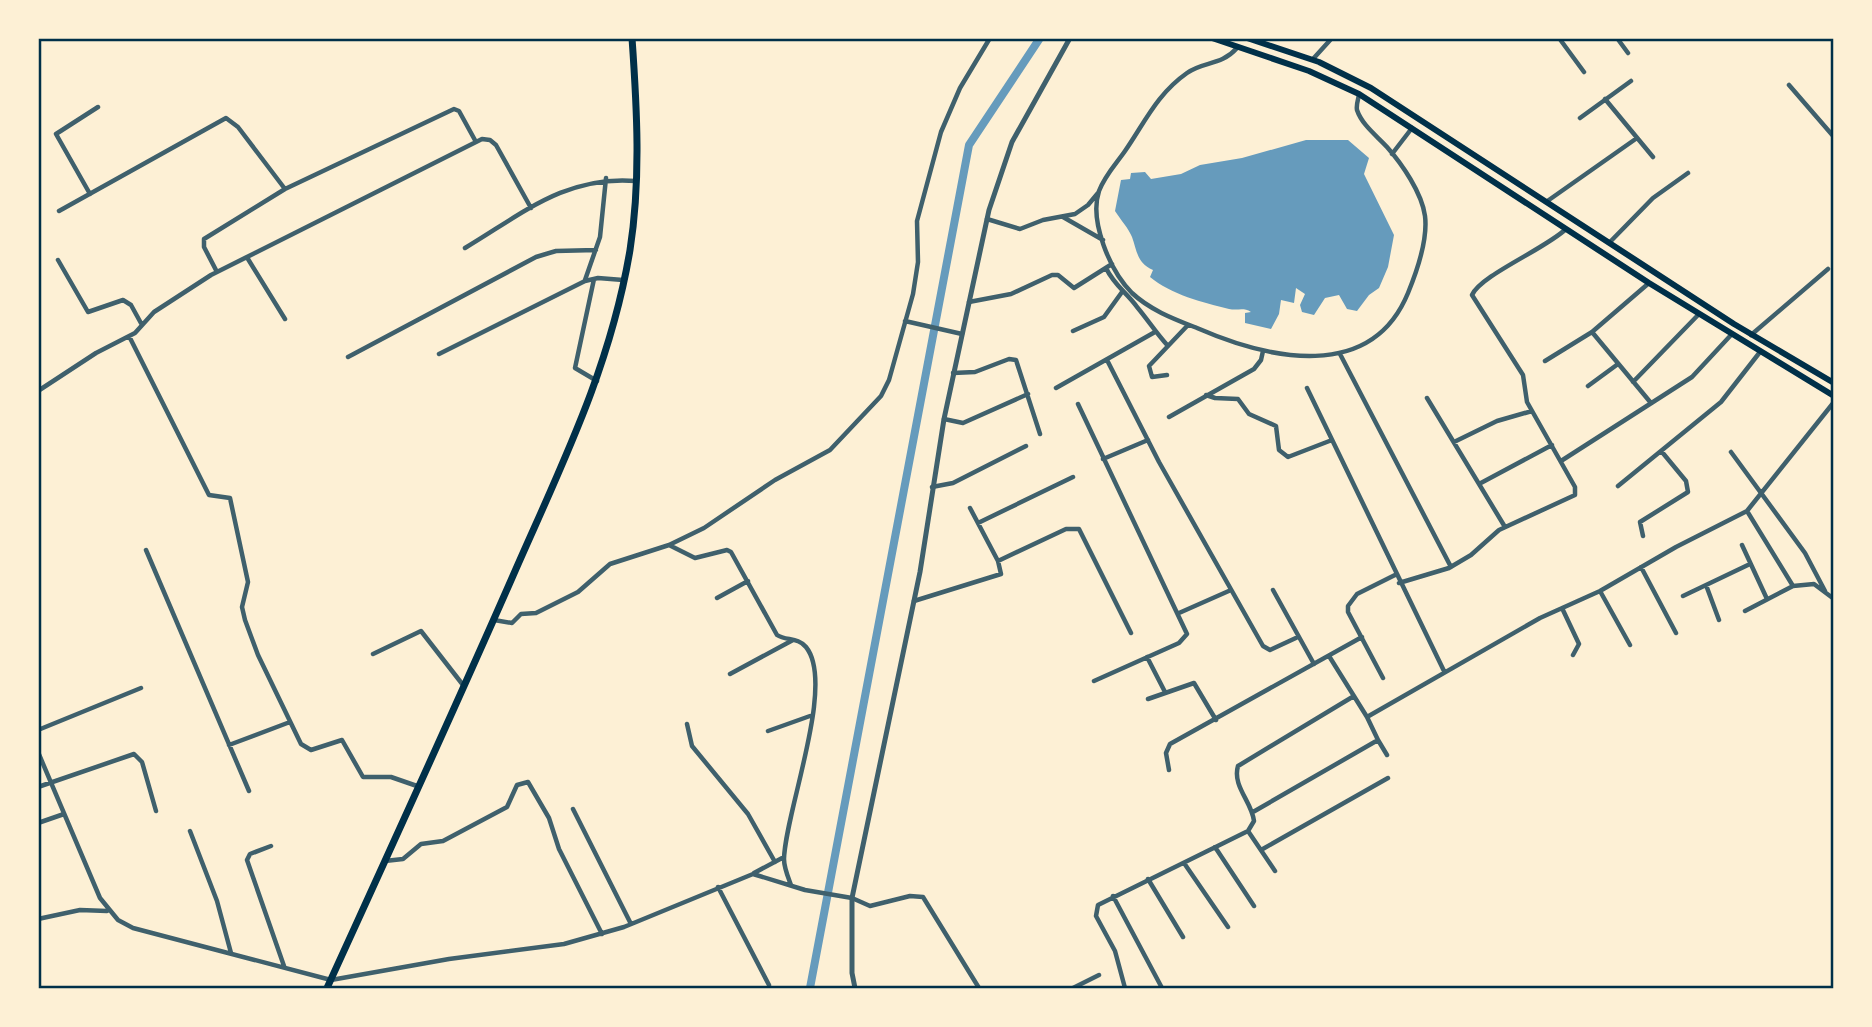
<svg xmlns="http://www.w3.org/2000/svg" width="1872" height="1027" viewBox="0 0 1872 1027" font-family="'Fira Sans Condensed',sans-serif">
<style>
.water{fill:#669bbc}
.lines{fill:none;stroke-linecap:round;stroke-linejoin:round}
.canal{stroke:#669bbc;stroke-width:8}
.minor{stroke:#3f606c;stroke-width:4.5}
.tertiary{stroke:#3f606c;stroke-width:5}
.primary{stroke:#003049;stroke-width:6}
.trunk{stroke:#003049;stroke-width:7}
.neatline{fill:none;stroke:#003049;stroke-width:2.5}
</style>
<rect width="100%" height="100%" fill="#fdf0d5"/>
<!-- water -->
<path class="water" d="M 1306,140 L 1348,140 L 1369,158 L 1364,174 L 1394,235 L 1388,267 L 1379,288 L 1369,295 L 1357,311 L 1347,309 L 1339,295 L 1325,298 L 1314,315 L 1302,312 L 1300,305 L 1305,294 L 1296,288 L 1294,303 L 1281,300 L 1279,314 L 1271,329 L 1245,323 L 1245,313 L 1251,312 C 1243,307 1238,311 1229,309 C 1204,303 1170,294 1150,277 L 1153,270 C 1137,263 1137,251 1132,237 C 1129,229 1120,219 1115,211 L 1121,180 L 1130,179 L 1131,173 L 1145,172 L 1151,179 L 1181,174 L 1200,165 L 1242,158 Z"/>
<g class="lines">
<!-- canal -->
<path class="canal" d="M 810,988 L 969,145 L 1040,38"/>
<!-- minor -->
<path class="minor" d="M 1559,38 L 1584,72
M 1617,38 L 1628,53
M 1237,48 C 1221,66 1204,61 1187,73 C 1157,94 1145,122 1125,151 C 1116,164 1105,175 1099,191 C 1089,221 1110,271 1132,293 C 1150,310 1174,319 1197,328 C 1268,359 1371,383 1408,293 C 1417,271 1428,240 1425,216 C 1422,193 1402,164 1387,147 C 1377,136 1362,125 1357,110 C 1356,105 1358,100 1359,95
M 1313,59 L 1332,38
M 1789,85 L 1834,137
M 1605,99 L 1653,157
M 1580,118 L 1631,81
M 1392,154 L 1412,128
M 90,194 L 56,134 L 98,107
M 1546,202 L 1637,138
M 59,211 L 226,118 L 238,127 L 285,189
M 1063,217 L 1103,240
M 987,219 L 1020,229 L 1043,220 L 1075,214 L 1088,205 L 1098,193
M 1609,243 L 1653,198 L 1688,173
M 465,248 C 522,214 566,175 636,181
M 248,259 L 285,319
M 58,260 L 88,312 L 123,300 L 131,305 L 142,325
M 1106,268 C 1114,285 1127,293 1137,307 C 1148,320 1156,333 1168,346
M 217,272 L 204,247 L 204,239 L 285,189 L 454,109 L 459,111 L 476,142
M 594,279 L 575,368 L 597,381
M 585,280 L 600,237 L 606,178
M 969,302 L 1011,294 L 1052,275 L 1058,275 L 1074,288 L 1112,264
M 905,321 L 962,334
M 1073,331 L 1104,317 L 1122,292
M 1592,332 L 1651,403
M 1751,335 L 1828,269
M 129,336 L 209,495 L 230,498 L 248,582 L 242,607 L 245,620 L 258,655 L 301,744 L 311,750 L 342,740 L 363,777 L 391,777 L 417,786
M 439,354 L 585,281 L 598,278 L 623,280
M 1340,354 L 1451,567
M 348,357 L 536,257 L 556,251 L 596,250
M 1107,360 L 1159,462 L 1263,646 L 1270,650 L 1298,637
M 1545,361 L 1592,332 L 1649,283
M 953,373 L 975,372 L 1009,359 L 1016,360 L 1040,434
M 1167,375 L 1152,377 L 1149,366 L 1188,325
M 1633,382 L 1699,314
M 1588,386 L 1618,364
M 1056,388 L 1155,332
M 1307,388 L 1444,671
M 38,391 L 96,353 L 135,333 L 154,312 L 211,275 L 482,139 L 490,140 L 496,145 L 531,208
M 1206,395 L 1215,398 L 1238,399 L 1249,414 L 1276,426 L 1279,450 L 1288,457 L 1332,440
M 1427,398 L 1505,527
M 1078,404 L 1187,634 L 1179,643 L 1094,681
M 1169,417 L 1254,369 L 1261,360 L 1263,351
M 944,419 L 963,423 L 1028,394
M 1454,442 L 1497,421 L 1532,411
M 1731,452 L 1805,553 L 1825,591
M 1103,459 L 1148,440
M 1561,461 L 1692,377 L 1731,335
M 1479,484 L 1552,445
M 1618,486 L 1721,402 L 1760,352
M 932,487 L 953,483 L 1026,446
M 1747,511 L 1793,586 L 1814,584 L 1834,599
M 978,523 L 1073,477
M 1643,536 L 1640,522 L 1688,492 L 1686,481 L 1662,452
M 669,545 L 695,558 L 727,550 L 731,552 L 777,635 C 786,641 798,637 806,647 C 836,684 785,812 784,859 C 784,868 788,877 791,885
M 1742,545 L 1767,599
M 146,550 L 249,791
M 998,561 L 1066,529 L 1079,529 L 1131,633
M 1641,567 L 1676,633
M 1399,583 L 1449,568 L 1471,555 L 1499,530 L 1575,495 L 1575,487 L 1527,402 L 1523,375 L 1472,295 C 1481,275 1545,249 1566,229
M 1706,585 L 1719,620
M 1273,590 L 1314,664
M 1600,591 L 1630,645
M 1683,596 L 1750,564
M 717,598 L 748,581
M 914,601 L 1001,574 L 998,561 L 970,508
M 1562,608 L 1579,644 L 1573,655
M 1745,611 L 1793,586
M 1179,613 L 1231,590
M 494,620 L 512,623 L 521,614 L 536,613 L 578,592 L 610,564 L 669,545 L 704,528 L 775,480 L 830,450 L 881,396 L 889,380 L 913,294 L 918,262 L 917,221 L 941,132 L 960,88 L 990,38
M 373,654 L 421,631 L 463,685
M 1329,656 L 1367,717
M 1147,657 L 1165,692
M 730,674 L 793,640
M 1383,678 L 1348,612 L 1348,606 L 1357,594 L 1395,575
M 1148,699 L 1194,683 L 1216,720
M 687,724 L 692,746 L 748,814 L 775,862
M 38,730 L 141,688
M 768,731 L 810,716
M 1378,740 L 1387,755
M 229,745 L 290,722
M 38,752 L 100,898 L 118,920 L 133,928 L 331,980 L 449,959 L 564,944 L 624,927 L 753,874 L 805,890 L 852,898 L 870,906 L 910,896 L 923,897 L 979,988
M 1169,770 L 1166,753 L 1170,744 L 1362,637
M 38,787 L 134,754 L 142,762 L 156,811
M 573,809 L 631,924
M 1253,812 L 1378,740 L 1367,717 L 1540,618 L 1600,591 L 1676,547 L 1747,511 L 1834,402
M 38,823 L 64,814
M 190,831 L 217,901 L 231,953
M 1248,831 L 1275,871
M 271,846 L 250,854 L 247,860 L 284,966
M 1215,847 L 1254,906
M 1261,850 L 1388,778
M 385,861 L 403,859 L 421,844 L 443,841 L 507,807 L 517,785 L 528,782 L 549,818 L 559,849 L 602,934
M 1184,863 L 1228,927
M 754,873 L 784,857
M 1148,879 L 1183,937
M 718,887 L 769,985
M 1113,896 L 1162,988
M 38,919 L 80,910 L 107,911
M 1073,988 L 1099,975
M 1125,988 L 1115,951 L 1096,916 L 1098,905 L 1248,831 L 1254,821 C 1252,802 1232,786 1238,766 L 1354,696"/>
<!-- tertiary -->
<path class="tertiary" d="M 855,988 L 852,973 L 852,898 L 920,572 L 944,419 L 989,210 L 1012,142 L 1070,38"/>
<!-- primary -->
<path class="primary" d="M 1212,38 L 1309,71 L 1359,94 L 1649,283 L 1834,396
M 1247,38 L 1319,62 L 1371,88 L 1734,324 L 1834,383"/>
<!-- trunk -->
<path class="trunk" d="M 327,988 C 389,852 452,715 512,578 C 560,468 610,370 630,250 C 641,180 637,109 632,38"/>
</g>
<!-- border -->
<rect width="1872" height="1027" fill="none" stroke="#fdf0d5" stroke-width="80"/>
<rect x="40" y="40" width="1792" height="947" class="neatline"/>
</svg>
